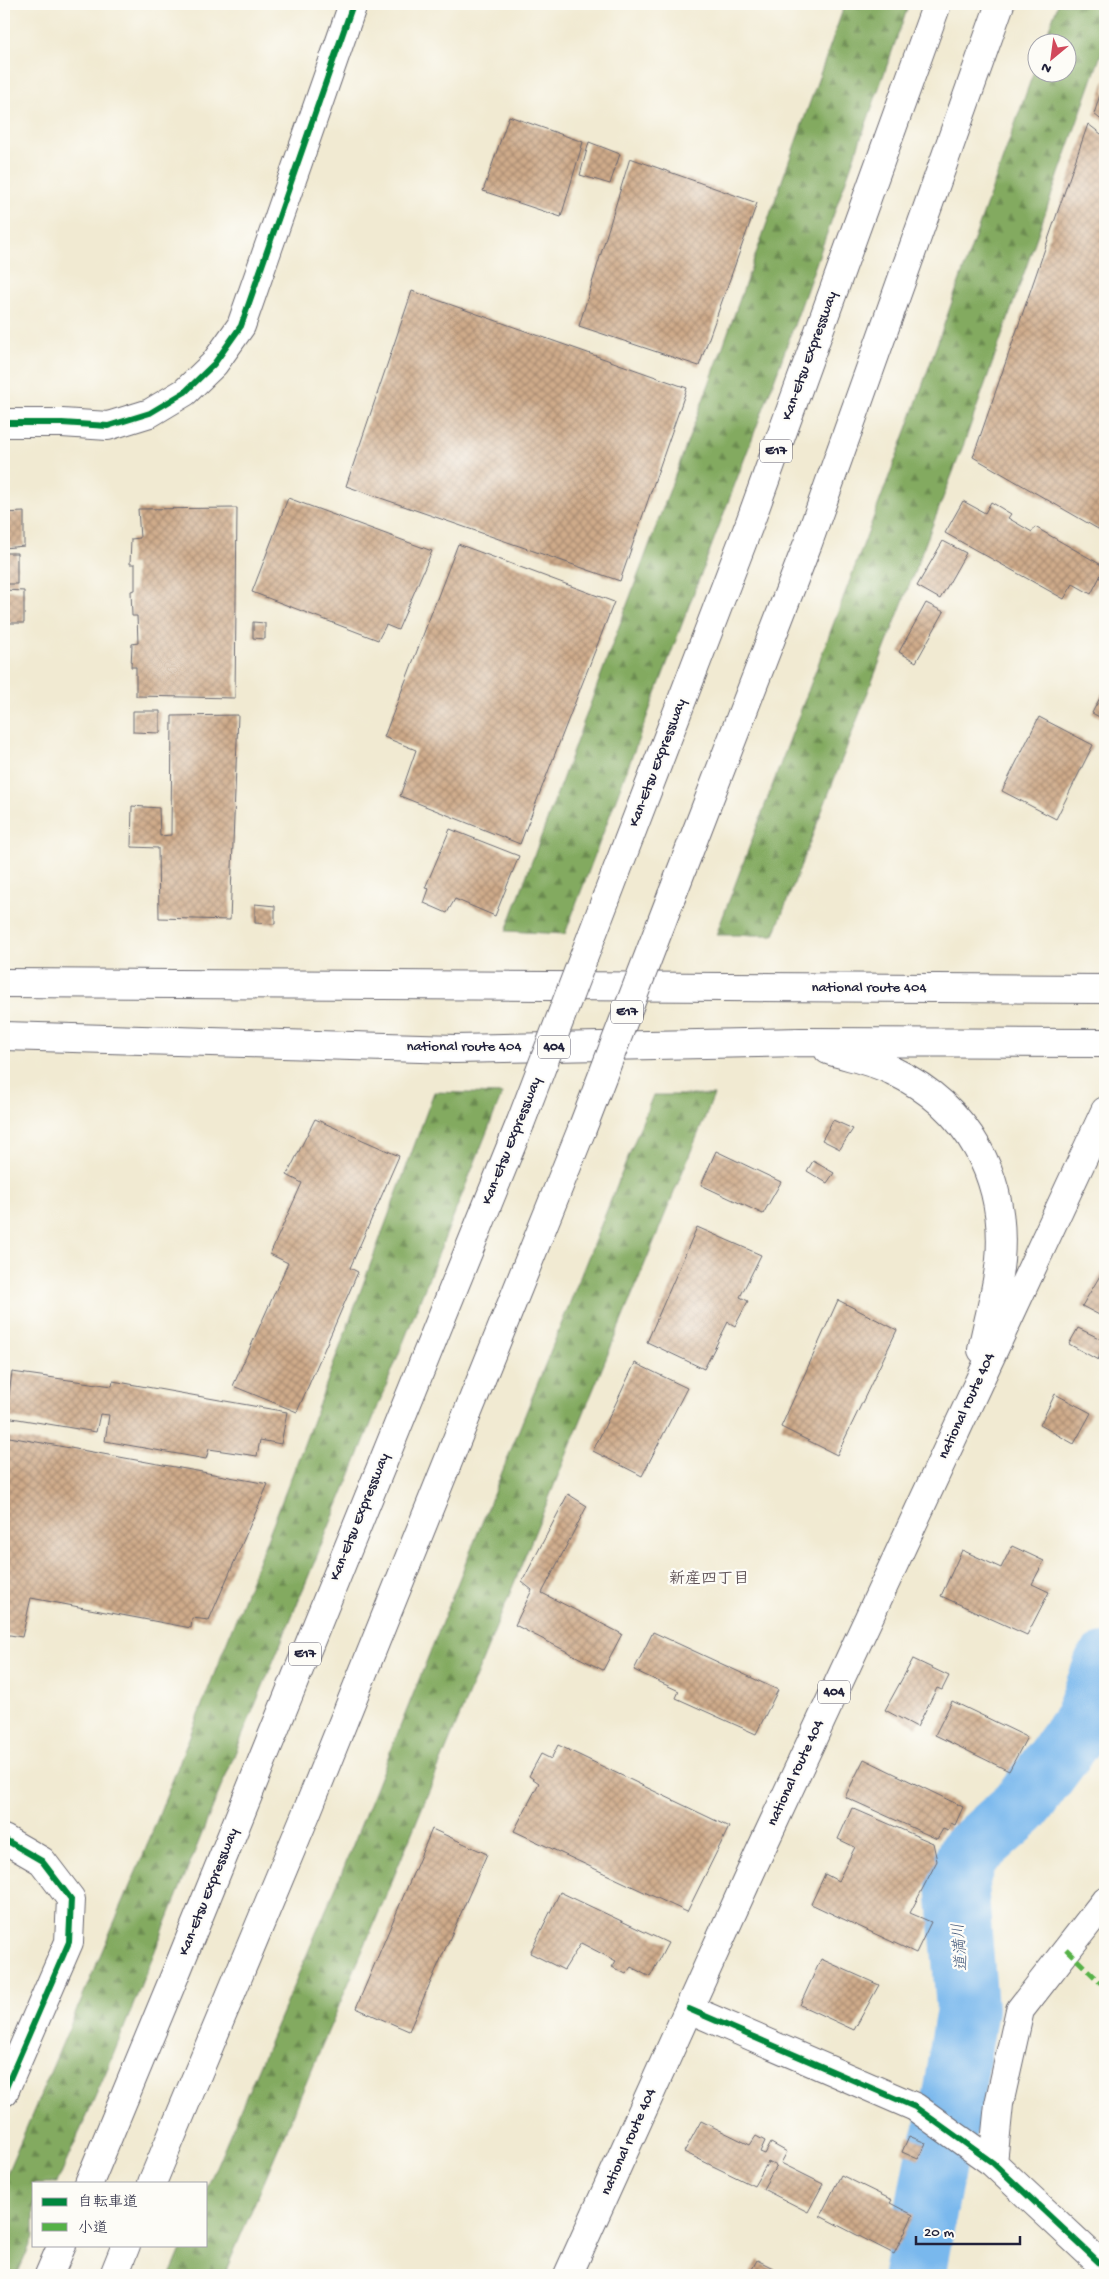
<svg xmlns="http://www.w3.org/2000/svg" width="1109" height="2279" viewBox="0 0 1109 2279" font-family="'Gochi Hand','Klee One',sans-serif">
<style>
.forest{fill:url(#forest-firs);stroke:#52664e}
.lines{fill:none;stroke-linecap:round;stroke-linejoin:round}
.river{stroke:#79b8ed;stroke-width:62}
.building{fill:url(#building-cross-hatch)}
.street-casing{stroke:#6a6870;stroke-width:30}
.highway-casing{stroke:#6a6870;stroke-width:30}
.street{stroke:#fff;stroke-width:28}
.highway{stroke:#fff;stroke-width:28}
.highway-bridge-casing{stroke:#6a6870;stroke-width:30;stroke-linecap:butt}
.highway-bridge{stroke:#fff;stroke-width:28}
.quiet{stroke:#55b146;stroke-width:5;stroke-dasharray:10 5;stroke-linecap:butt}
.cycleway-casing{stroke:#fdfcf7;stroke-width:9}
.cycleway{stroke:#00873e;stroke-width:6}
.labels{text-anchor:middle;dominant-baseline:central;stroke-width:4.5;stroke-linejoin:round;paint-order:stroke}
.shield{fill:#fdfcf7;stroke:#646373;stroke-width:1}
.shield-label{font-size:14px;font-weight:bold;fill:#22223b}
.street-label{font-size:15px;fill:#22223b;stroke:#fdfcf7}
.neighbourhood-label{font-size:16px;font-weight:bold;fill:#5f5257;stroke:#fdfcf7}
.water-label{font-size:16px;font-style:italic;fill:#405679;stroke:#fdfcf7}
</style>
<defs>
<pattern id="forest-firs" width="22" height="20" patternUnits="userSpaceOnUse" patternTransform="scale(1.25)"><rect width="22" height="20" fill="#83aa60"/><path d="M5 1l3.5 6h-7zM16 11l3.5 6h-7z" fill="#6b8a50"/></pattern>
<pattern id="building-cross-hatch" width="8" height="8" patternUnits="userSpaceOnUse" patternTransform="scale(1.25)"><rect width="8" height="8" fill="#cfab8a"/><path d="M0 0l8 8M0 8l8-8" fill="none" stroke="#a88b72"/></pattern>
</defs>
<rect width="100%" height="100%" fill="#fdfcf7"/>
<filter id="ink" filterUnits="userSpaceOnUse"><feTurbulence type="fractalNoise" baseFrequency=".02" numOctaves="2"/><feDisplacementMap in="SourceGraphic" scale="10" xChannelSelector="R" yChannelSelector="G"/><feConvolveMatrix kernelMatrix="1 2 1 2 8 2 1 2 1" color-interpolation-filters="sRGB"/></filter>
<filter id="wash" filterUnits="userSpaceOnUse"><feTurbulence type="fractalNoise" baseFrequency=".0096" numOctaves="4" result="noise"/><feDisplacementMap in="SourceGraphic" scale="20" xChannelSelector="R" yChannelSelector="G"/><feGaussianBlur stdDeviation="1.12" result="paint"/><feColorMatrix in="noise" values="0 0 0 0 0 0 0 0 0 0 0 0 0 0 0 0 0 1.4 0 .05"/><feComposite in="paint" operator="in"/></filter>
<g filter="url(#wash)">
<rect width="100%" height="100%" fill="#f1ead2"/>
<!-- forest -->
<path class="forest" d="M 845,4 L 909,4 L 778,370 L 565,934 L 506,931 L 722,349 Z
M 1058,4 L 1105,4 L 1105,43 L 965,441 L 774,935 L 716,935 L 908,426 L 1036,65 L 1036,72 L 1066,72 L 1066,42 L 1044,42 Z
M 434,1092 L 502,1094 L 353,1469 L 207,1821 L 110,2063 L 57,2183 L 34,2183 L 34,2236 L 17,2275 L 4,2275 L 4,2180 L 144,1853 L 303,1447 Z
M 653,1095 L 714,1095 L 388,1891 L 224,2275 L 170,2275 L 183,2245 L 206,2245 L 206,2190 L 340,1877 Z"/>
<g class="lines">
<!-- river -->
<path class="river" d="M 914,2275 L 935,2164 L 950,2114 L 967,2009 L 957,1884 L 968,1854 L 1021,1807 L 1084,1721 L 1105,1664"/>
</g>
<g id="blocks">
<!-- building -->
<path class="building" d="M 1105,79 L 1105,123 L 1094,114 Z
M 509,116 L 583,142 L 561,217 L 483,191 Z
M 1088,124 L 1105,137 L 1105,533 L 973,457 Z
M 589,142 L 620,154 L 610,184 L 580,175 Z
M 630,158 L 757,203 L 699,366 L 579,326 Z
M 412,291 L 687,388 L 620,581 L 346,486 Z
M 4,476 L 6,476 L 6,500 L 4,500 Z
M 288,498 L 432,551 L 398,630 L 386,625 L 378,640 L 252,592 Z
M 963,501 L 985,513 L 991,502 L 1011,514 L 1008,518 L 1032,532 L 1035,527 L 1105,567 L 1091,594 L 1073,584 L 1064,599 L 945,533 Z
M 237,508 L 235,698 L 136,696 L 136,667 L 131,667 L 132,644 L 138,643 L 137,616 L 132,616 L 131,591 L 135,590 L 135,564 L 130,564 L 131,539 L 140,538 L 138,509 Z
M 24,512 L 24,546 L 4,548 L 4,513 Z
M 943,541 L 966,553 L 940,599 L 917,586 Z
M 458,544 L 614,602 L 520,844 L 400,796 L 416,750 L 384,737 Z
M 4,553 L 17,553 L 17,584 L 4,584 Z
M 4,590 L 24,591 L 24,623 L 4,623 Z
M 926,603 L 944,612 L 916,662 L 899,652 Z
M 253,622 L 265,623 L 265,639 L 253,638 Z
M 1105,688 L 1105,720 L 1092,713 Z
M 133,711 L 160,711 L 160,733 L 133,732 Z
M 238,715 L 230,920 L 159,918 L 158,848 L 131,847 L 132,806 L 159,808 L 160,836 L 171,835 L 172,716 Z
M 1039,717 L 1093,745 L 1056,819 L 1002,791 Z
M 450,829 L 519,856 L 495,916 L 455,899 L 447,913 L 424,903 L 429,889 L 425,888 Z
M 255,904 L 275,906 L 275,924 L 255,923 Z
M 315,1119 L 399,1156 L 350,1268 L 358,1272 L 297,1412 L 233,1386 L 288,1263 L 270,1254 L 302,1183 L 287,1175 Z
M 833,1120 L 853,1129 L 840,1149 L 822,1140 Z
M 716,1151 L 781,1182 L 763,1214 L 701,1185 Z
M 813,1161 L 834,1173 L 827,1183 L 807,1171 Z
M 697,1227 L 761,1255 L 740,1297 L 748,1301 L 735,1326 L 728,1322 L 704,1369 L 647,1342 Z
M 1104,1269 L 1105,1269 L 1105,1318 L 1082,1306 Z
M 838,1300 L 897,1330 L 837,1455 L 781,1427 Z
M 1078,1328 L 1105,1341 L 1098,1360 L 1069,1344 Z
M 635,1363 L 687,1388 L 642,1476 L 593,1451 Z
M 12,1372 L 112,1386 L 113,1381 L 287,1412 L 281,1444 L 260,1440 L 257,1456 L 209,1449 L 206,1459 L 105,1441 L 109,1415 L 100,1414 L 96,1432 L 6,1417 Z
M 1055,1394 L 1091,1413 L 1074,1444 L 1040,1425 Z
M 4,1436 L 268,1484 L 209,1620 L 192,1618 L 191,1628 L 31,1598 L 22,1637 L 4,1634 Z
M 568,1494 L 587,1506 L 542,1593 L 622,1634 L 603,1670 L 515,1625 L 532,1590 L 522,1582 Z
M 1012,1546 L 1044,1561 L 1032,1584 L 1049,1592 L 1027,1635 L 941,1596 L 962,1550 L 1001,1568 Z
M 653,1632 L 778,1690 L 756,1734 L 676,1698 L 679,1691 L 634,1670 Z
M 913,1659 L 949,1676 L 942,1690 L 937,1688 L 917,1727 L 885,1710 Z
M 952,1701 L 1027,1737 L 1009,1771 L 935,1735 Z
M 558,1745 L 729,1827 L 687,1912 L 514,1831 L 539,1783 L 529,1776 L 541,1754 L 551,1759 Z
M 864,1759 L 963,1807 L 955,1825 L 951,1823 L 948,1831 L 943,1829 L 937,1839 L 845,1797 Z
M 852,1808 L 933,1843 L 937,1861 L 910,1913 L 931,1922 L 916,1953 L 811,1904 L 825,1874 L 838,1881 L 855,1847 L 838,1839 Z
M 432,1829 L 487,1854 L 409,2031 L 356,2008 Z
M 560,1892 L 668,1943 L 650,1977 L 631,1967 L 626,1974 L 612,1967 L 616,1961 L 581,1943 L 564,1970 L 530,1953 Z
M 821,1959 L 879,1985 L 854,2030 L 800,2005 Z
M 701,2121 L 750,2145 L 756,2136 L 765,2141 L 760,2152 L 765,2154 L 771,2143 L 787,2152 L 781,2163 L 823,2184 L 808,2212 L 763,2189 L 776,2166 L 768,2162 L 754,2186 L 684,2152 Z
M 909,2136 L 926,2143 L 918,2159 L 902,2152 Z
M 841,2175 L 892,2200 L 890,2203 L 913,2215 L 894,2254 L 820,2216 Z
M 757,2260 L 787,2275 L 749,2275 Z"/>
</g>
</g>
<g filter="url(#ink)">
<use href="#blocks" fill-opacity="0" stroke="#6a6870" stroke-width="1"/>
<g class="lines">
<defs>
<path id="street" d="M 4,423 L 62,423 L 108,426 L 150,413 L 185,392 L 214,364 L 241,326 L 353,4
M 4,1839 L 42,1861 L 71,1899 L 69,1942 L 4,2092
M 689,2009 L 915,2107 L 993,2163 L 1105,2268
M 993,2163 L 999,2104 L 1020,2010 L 1105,1901"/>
<path id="highway" d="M 672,895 L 808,543 L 1000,4
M 607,896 L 749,525 L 937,4
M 4,983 L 1105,989
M 4,1036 L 455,1049 L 801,1042 L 1105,1043
M 828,1050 C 849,1057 873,1061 893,1071 C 968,1107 1007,1177 1000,1260 C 997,1290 988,1320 982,1350
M 89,2183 L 178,1968 L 520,1124
M 152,2183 L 306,1814 L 582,1129
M 49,2275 L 62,2245
M 114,2275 L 126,2245
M 568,2275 L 757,1858 L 1105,1111"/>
</defs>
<!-- street casing -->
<use href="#street" class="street-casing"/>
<!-- highway casing -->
<use href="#highway" class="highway-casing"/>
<!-- street -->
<use href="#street" class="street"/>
<!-- highway -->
<use href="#highway" class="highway"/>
<defs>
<path id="highway-bridge" d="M 520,1124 L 607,896
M 582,1129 L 672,895"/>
</defs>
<!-- highway-bridge casing -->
<use href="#highway-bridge" class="highway-bridge-casing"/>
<!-- highway-bridge -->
<use href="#highway-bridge" class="highway-bridge"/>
<!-- quiet -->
<path class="quiet" d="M 1066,1949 L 1105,1987"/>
<defs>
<path id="cycleway" d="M 4,423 L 62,423 L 108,426 L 150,413 L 185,392 L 214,364 L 241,326 L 353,4
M 4,1839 L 42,1861 L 71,1899 L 69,1942 L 4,2092
M 689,2009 L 915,2107 L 993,2163 L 1105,2268"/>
</defs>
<!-- cycleway casing -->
<use href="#cycleway" class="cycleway-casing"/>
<!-- cycleway -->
<use href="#cycleway" class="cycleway"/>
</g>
</g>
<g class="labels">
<!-- shield labels -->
<g class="shield">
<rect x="760" y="439.5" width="32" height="23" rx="4"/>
<rect x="611" y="1000.5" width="32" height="23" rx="4"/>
<rect x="538" y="1035.5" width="32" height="23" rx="4"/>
<rect x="289" y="1642.5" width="32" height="23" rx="4"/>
<rect x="818" y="1680.5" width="32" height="23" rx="4"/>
</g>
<g class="shield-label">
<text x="776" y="451">E17</text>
<text x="627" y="1012">E17</text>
<text x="554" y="1047">404</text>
<text x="305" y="1654">E17</text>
<text x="834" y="1692">404</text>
</g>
<!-- street labels -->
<g class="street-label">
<text transform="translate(810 356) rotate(-70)">Kan-Etsu Expressway</text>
<text transform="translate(658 763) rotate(-69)">Kan-Etsu Expressway</text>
<text x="869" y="988">national route 404</text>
<text x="464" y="1047">national route 404</text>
<text transform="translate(512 1141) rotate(-68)">Kan-Etsu Expressway</text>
<text transform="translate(967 1406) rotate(-65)">national route 404</text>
<text transform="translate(360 1517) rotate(-68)">Kan-Etsu Expressway</text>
<text transform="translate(796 1773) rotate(-65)">national route 404</text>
<text transform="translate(209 1892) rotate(-68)">Kan-Etsu Expressway</text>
<text transform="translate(629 2142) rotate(-66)">national route 404</text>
</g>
<!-- neighbourhood labels -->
<g class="neighbourhood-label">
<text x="709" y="1580">新産四丁目</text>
</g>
<!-- water labels -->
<g class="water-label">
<text transform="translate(962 1947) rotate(-95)">道満川</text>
</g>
</g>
<!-- margin -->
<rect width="1109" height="2279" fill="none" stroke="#fdfcf7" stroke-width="20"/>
<!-- legend -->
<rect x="32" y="2182" width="175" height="65" fill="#fdfcf7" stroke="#a5a5ac"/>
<rect x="42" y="2198" width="25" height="8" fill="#00873e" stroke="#a5a5ac"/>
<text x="78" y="2206" font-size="15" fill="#22223b">自転車道</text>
<rect x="42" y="2223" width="25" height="8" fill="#55b146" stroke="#a5a5ac"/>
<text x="78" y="2232" font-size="15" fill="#22223b">小道</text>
<!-- north arrow -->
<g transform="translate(1052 58) rotate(209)"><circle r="24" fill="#fdfcf7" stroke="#a5a5ac"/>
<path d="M0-4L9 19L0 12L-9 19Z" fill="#d1495b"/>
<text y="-8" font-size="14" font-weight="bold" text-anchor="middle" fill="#22223b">N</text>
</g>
<!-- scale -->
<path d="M916 2236v8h104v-8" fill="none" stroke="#22223b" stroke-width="2.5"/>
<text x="924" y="2236" font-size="15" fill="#22223b" stroke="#fdfcf7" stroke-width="4" paint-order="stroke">20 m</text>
</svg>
